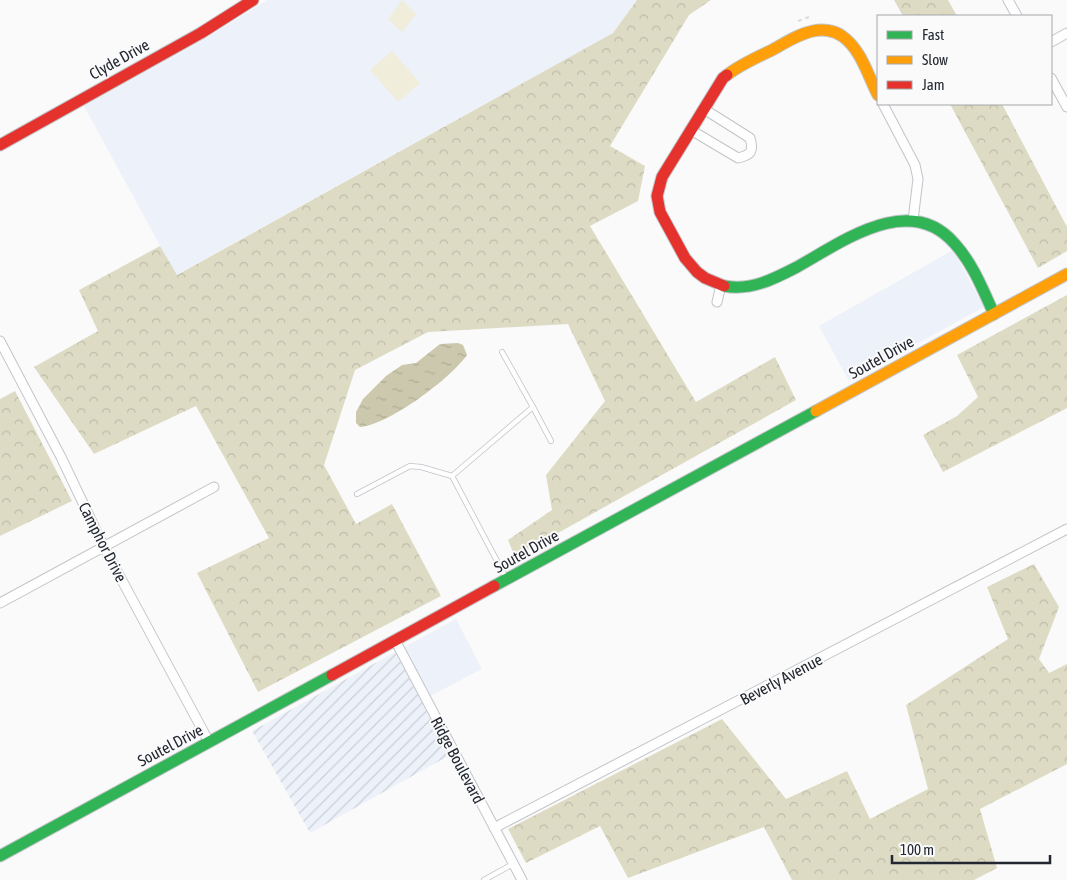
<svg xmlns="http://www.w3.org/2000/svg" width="1067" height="880" viewBox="0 0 1067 880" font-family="'Asap Condensed',sans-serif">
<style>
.built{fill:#edf1f9}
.industrial{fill:url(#industrial-furrows)}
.forest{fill:url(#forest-crowns)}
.green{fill:#f0eddb}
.water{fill:url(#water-ripples)}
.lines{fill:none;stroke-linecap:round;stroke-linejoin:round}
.lane-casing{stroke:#c2c4c9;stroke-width:6}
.street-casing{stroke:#c2c4c9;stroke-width:11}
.fast-casing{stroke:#c2c4c9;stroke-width:13}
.slow-casing{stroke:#c2c4c9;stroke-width:13}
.jam-casing{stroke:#c2c4c9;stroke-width:13}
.path{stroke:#dbdbdb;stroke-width:2;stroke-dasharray:4 4;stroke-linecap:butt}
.lane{stroke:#fefefe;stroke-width:4.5}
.street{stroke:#fefefe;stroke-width:9}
.fast{stroke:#30b455;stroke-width:11}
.slow{stroke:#ff9f0a;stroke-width:11}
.jam{stroke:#e5322d;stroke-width:11}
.labels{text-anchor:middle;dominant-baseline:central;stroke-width:4;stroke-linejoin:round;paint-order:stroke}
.street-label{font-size:16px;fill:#222731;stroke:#fafafa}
</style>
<defs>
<pattern id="industrial-furrows" width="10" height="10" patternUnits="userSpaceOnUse" patternTransform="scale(1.25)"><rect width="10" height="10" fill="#edf1f9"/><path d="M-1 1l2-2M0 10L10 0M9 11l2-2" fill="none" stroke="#cbcfd6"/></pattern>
<pattern id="forest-crowns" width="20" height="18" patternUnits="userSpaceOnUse" patternTransform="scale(1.25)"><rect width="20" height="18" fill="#dedbc5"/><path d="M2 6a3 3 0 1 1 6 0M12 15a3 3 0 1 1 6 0" fill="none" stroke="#bebcaa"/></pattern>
<pattern id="water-ripples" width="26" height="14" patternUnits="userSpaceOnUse" patternTransform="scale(1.25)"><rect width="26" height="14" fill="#ccc8ad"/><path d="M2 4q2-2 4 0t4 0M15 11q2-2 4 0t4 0" fill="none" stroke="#afac95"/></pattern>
</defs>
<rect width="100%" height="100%" fill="#fafafa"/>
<!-- built -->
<path class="built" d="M 267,0 L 637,0 L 613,33 L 176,275 L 84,106 L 195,45 Z
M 953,250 L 984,307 L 849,381 L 819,326 Z
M 456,619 L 482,669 L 421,701 L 395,652 Z"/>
<!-- industrial -->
<path class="industrial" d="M 395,652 L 450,755 L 310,833 L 252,731 Z"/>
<!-- forest -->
<path class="forest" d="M 637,0 L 711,0 L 689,15 L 610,146 L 645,166 L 638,201 L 590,226 L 696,402 L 775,357 L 796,400 L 515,557 L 508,540 L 552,510 L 546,475 L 605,401 L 568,324 L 428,332 L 355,370 L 324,465 L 356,524 L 392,504 L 441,596 L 258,692 L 197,573 L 269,538 L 196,406 L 94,454 L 34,367 L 98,331 L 79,290 L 160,246 L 177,275 L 613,33 Z
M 894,0 L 948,0 L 957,16 L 903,16 Z
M 950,104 L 1002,104 L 1067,227 L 1067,251 L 1038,268 Z
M 1067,295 L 1067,408 L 943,472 L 923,435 L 957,416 L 978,397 L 957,355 Z
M 15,391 L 72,501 L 0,536 L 0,399 Z
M 1034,564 L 1059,607 L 1039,659 L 1049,673 L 1067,664 L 1067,764 L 980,809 L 997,868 L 974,880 L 792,880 L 764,827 L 628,878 L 600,826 L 526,863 L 508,829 L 722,719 L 786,799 L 847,771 L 870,819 L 928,789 L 906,705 L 1008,639 L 987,587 Z"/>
<!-- green -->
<path class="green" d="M 402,0 L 416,14 L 402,32 L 388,19 Z
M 392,51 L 420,83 L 398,102 L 370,70 Z"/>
<!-- water -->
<path class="water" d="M 458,343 L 463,345 L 467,355 C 451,378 389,425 360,427 L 356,423 L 356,412 L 363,399 L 386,376 L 402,365 L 416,363 L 440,344 Z"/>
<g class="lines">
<defs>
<path id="lane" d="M 502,352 L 533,407 L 452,476 L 506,578
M 533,407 L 551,441
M 357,494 L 410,466 L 421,467 L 452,476
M 484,880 L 513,864"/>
<path id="street" d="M 1008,0 L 1017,16
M 1051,42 L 1067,33
M 1051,78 L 1067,107
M 883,104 L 915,165 L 918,179 L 913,220
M 691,130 L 738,158 C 751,155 754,151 750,138 L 704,109
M 717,302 L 721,285
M 0,341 L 61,457 L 104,547 L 209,742
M 0,603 L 214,487
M 395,640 L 522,880
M 494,828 L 1067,529"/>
<path id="fast" d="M 724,286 C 751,291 774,279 797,267 C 842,242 910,191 955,244 C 973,264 983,290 994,314
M 494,586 L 816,411
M 0,856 L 332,675"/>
<path id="slow" d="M 727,75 C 741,64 758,57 774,49 C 786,42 799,34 813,31 C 822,29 834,30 842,36 C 861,49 868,76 878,95
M 816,411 L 1067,274"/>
<path id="jam" d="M 0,145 L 201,33 L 253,0
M 724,286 L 705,278 L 697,272 L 685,258 L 660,212 L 657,196 L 662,177 L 723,78 L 727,75
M 332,675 L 494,586"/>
</defs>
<!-- lane casing -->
<use href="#lane" class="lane-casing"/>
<!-- street casing -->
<use href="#street" class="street-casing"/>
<!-- fast casing -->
<use href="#fast" class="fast-casing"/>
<!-- slow casing -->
<use href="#slow" class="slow-casing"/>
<!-- jam casing -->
<use href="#jam" class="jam-casing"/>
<!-- path -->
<path class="path" d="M 798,21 L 809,17"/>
<!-- lane -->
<use href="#lane" class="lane"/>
<!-- street -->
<use href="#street" class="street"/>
<!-- fast -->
<use href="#fast" class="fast"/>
<!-- slow -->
<use href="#slow" class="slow"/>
<!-- jam -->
<use href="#jam" class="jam"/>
</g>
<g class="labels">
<!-- street labels -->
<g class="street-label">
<text transform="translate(119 59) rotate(-29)">Clyde Drive</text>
<text transform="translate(881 357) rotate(-29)">Soutel Drive</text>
<text transform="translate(103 542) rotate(63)">Camphor Drive</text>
<text transform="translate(526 551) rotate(-29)">Soutel Drive</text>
<text transform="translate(781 679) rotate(-28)">Beverly Avenue</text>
<text transform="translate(170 745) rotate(-28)">Soutel Drive</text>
<text transform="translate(458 760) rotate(62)">Ridge Boulevard</text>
</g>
</g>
<!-- legend -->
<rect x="877" y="15" width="175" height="90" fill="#fafafa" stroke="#a4a6aa"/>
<rect x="887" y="31" width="25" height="8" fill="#30b455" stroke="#a4a6aa"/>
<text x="922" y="40" font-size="15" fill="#222731">Fast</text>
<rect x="887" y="56" width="25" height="8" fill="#ff9f0a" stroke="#a4a6aa"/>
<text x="922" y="65" font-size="15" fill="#222731">Slow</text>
<rect x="887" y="81" width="25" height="8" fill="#e5322d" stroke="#a4a6aa"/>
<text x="922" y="90" font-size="15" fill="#222731">Jam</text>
<!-- scale -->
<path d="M892 855v8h158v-8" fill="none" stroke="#222731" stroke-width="2.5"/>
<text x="900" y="855" font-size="15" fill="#222731" stroke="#fafafa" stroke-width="4" paint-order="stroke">100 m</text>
</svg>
